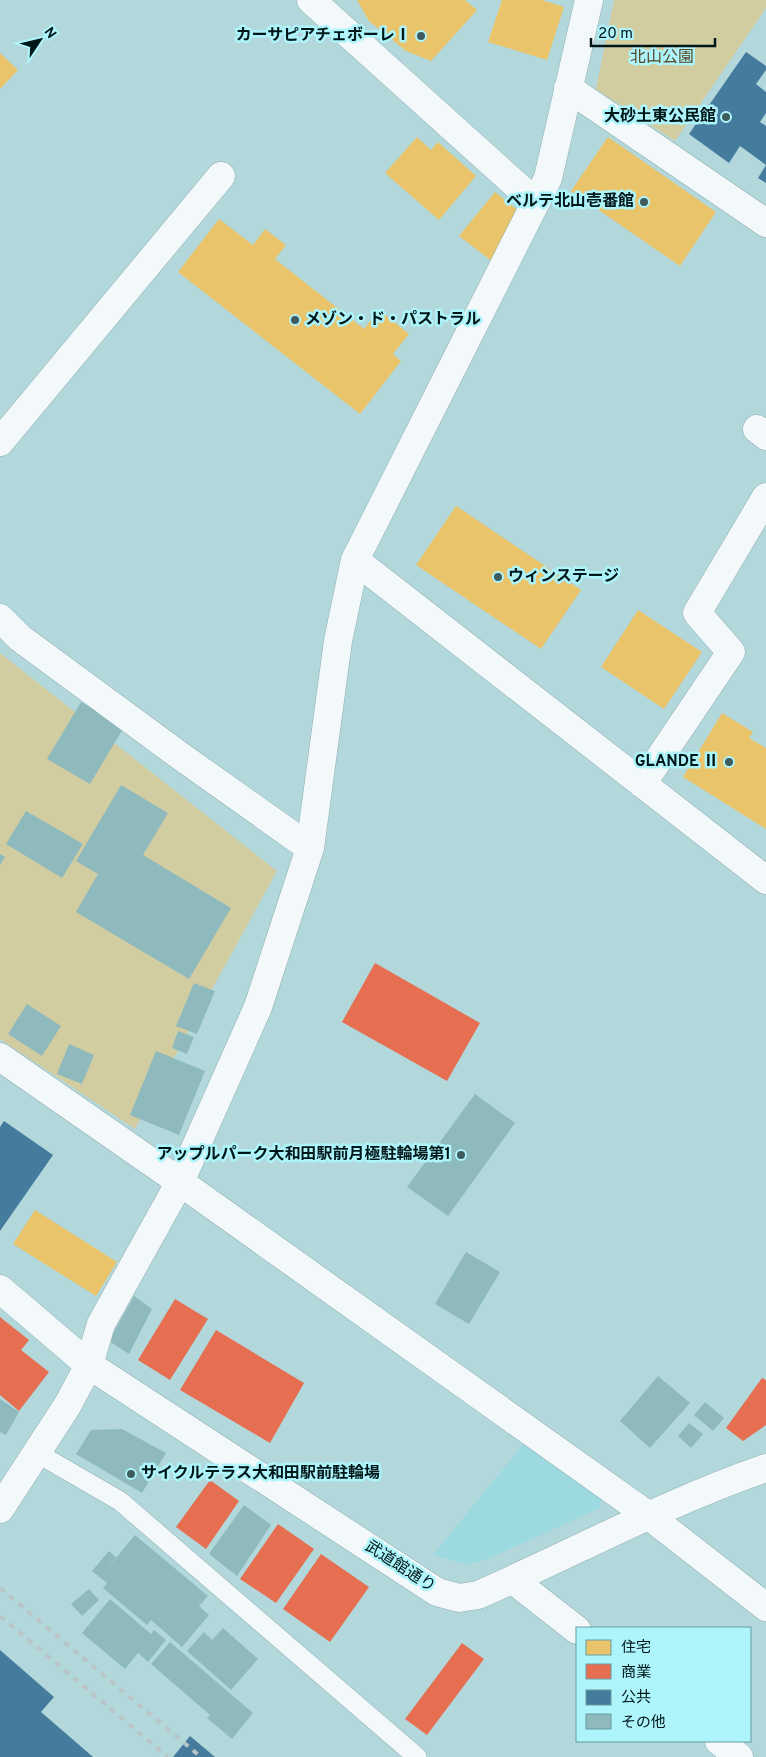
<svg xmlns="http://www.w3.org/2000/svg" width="766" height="1757" viewBox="0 0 766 1757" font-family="Overpass,'Noto Sans JP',sans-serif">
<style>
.built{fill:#9cdae0}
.green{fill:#d2cca1}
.homes{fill:#e9c46a}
.shops{fill:#e76f51}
.public{fill:#457b9d}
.building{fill:#8ebabe}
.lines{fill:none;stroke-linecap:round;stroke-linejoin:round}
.service-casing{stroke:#90aeb1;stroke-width:20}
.minor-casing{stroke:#90aeb1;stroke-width:29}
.tertiary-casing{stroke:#90aeb1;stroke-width:29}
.service{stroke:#f3f9fa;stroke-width:19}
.minor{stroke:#f3f9fa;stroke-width:28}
.tertiary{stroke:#f3f9fa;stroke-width:28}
.rail{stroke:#bac5c7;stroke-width:4;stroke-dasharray:6 6;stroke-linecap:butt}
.poi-dot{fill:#3e5b5d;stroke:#adf4fb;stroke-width:2}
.labels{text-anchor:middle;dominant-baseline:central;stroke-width:5;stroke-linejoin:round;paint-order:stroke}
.poi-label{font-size:16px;font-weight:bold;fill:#001719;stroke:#adf4fb;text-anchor:end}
.park-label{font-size:16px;fill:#584622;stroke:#adf4fb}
.street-label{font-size:16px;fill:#001719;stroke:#adf4fb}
</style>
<rect width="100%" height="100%" fill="#b2d8dc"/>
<!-- built -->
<path class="built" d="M 525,1442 L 601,1494 L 600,1508 L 490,1558 L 467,1565 L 433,1555 Z"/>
<!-- green -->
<path class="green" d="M 614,0 L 766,0 L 766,8 L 675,141 L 596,89 Z
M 0,653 L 277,871 L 135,1129 L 0,1039 Z"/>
<!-- homes -->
<path class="homes" d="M 357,0 L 465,0 L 477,10 L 431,61 L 406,51 L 369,21 Z
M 502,0 L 542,0 L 564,7 L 547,60 L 488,42 Z
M 0,53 L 18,70 L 0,89 Z
M 417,137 L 431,150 L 438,142 L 476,176 L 439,220 L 385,173 Z
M 608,137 L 716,212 L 680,266 L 571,191 Z
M 495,192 L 522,214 L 493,262 L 459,236 Z
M 219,219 L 253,245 L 265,229 L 286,245 L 275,259 L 364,329 L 379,310 L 409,334 L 393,354 L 401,361 L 360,414 L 178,272 Z
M 456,506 L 581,590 L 541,649 L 416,565 Z
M 638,610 L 702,652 L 664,709 L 601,667 Z
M 722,713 L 753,732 L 749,738 L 766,748 L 766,829 L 683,777 Z
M 35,1210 L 117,1262 L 96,1296 L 13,1244 Z"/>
<!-- shops -->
<path class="shops" d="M 375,963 L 480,1023 L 447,1081 L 342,1022 Z
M 175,1299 L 208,1319 L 170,1380 L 138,1360 Z
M 0,1317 L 29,1340 L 21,1350 L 49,1372 L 19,1411 L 0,1395 Z
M 216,1330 L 304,1383 L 270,1443 L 180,1390 Z
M 762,1378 L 766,1380 L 766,1425 L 743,1441 L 726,1428 Z
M 210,1480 L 239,1501 L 206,1549 L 176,1527 Z
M 278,1524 L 314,1549 L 276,1603 L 240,1579 Z
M 321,1554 L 369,1587 L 330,1642 L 283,1609 Z
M 462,1643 L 484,1659 L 427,1735 L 405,1719 Z"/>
<!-- public -->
<path class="public" d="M 746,52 L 766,66 L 766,70 L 756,84 L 766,92 L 766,113 L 760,122 L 766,126 L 766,165 L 740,146 L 729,163 L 689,134 Z
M 766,165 L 766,183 L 758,178 Z
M 4,1121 L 53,1155 L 0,1231 L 0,1127 Z
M 0,1650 L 54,1697 L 41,1712 L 93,1757 L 0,1757 Z
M 190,1736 L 215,1757 L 173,1757 Z"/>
<!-- building -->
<path class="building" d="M 81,702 L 124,727 L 90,784 L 47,759 Z
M 121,785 L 168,813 L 143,855 L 231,908 L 189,979 L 76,912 L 98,874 L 76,861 Z
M 26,811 L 83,844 L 62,878 L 6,844 Z
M 0,854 L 5,857 L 0,865 Z
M 194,983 L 215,991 L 197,1034 L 176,1026 Z
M 27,1004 L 61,1026 L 42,1056 L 8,1034 Z
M 178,1031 L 194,1037 L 187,1054 L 172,1048 Z
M 69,1044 L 94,1055 L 82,1084 L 57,1074 Z
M 156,1051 L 205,1071 L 179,1135 L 130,1115 Z
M 475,1094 L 515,1123 L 448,1216 L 407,1187 Z
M 466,1252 L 500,1272 L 469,1324 L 435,1304 Z
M 134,1296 L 152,1309 L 129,1354 L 109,1341 Z
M 658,1376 L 690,1403 L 650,1448 L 620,1421 Z
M 0,1399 L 19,1412 L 6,1435 L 0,1432 Z
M 705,1402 L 724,1418 L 713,1431 L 694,1415 Z
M 689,1423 L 703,1434 L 691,1448 L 678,1436 Z
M 122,1429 L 166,1453 L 142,1493 L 76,1454 L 91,1430 Z
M 244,1505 L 271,1525 L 237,1576 L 209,1554 Z
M 135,1535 L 208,1596 L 199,1606 L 209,1615 L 182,1647 L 151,1620 L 147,1625 L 103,1588 L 107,1583 L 92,1571 L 109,1551 L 116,1557 L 105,1571 Z
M 89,1589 L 99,1600 L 82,1616 L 71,1604 Z
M 110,1599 L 151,1634 L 154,1630 L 166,1640 L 148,1662 L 138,1653 L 125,1669 L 82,1633 Z
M 223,1628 L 258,1659 L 231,1690 L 187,1651 L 204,1632 L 212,1640 Z
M 170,1642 L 253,1713 L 232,1739 L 207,1718 L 210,1715 L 151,1664 Z"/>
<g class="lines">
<defs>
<path id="service" d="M 37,1453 L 120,1501 L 417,1757"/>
<path id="minor" d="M 311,0 L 535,202
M 568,88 L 766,223
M 757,429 L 766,436
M 0,442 L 221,176
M 355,560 L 766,880
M 0,618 L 20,638 L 179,755 L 310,848
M 642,784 L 731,652 L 697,613 L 766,497
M 0,1057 L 180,1182 L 649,1516 L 766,1607
M 0,1289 L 89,1365 L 101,1324 L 180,1182 L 258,1007 L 310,848 L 338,641 L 355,560 L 548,178 L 589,0
M 513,1580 L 577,1630
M 719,1741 L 739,1757"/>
<path id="tertiary" d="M 0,1509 L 67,1406 L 89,1365 L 437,1592 L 459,1598 L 478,1595 C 574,1553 667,1502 766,1468"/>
</defs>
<!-- service casing -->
<use href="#service" class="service-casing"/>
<!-- minor casing -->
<use href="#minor" class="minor-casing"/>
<!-- tertiary casing -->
<use href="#tertiary" class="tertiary-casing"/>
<!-- service -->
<use href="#service" class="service"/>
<!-- minor -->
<use href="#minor" class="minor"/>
<!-- tertiary -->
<use href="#tertiary" class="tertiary"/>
<!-- rail -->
<path class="rail" d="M 0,1588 L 201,1757
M 0,1616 L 168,1757"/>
</g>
<!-- markers -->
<g class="poi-dot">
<circle cx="421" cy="36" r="5"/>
<circle cx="726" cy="117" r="5"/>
<circle cx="644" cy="202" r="5"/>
<circle cx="295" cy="320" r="5"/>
<circle cx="498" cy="577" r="5"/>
<circle cx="729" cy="762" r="5"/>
<circle cx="461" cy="1155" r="5"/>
<circle cx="131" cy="1474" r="5"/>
</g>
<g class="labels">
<!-- poi labels -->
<g class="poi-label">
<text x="411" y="36">カーサピアチェボーレⅠ</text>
<text x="716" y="117">大砂土東公民館</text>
<text x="634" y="202">ベルテ北山壱番館</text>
<text x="305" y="320" text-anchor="start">メゾン・ド・パストラル</text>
<text x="508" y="577" text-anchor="start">ウィンステージ</text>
<text x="719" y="762">GLANDE Ⅱ</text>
<text x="451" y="1155">アップルパーク大和田駅前月極駐輪場第1</text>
<text x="141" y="1474" text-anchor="start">サイクルテラス大和田駅前駐輪場</text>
</g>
<!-- park labels -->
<g class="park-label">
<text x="662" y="58">北山公園</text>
</g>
<!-- street labels -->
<g class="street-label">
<text transform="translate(400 1567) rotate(33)">武道館通り</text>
</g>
</g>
<!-- legend -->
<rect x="576" y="1627" width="175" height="115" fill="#adf4fb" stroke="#689ca1"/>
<rect x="586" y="1640" width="25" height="15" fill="#e9c46a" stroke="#689ca1"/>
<text x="621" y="1652" font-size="15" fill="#001719">住宅</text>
<rect x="586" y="1664" width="25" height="15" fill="#e76f51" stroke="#689ca1"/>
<text x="621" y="1677" font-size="15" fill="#001719">商業</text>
<rect x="586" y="1690" width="25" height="15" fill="#457b9d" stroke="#689ca1"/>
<text x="621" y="1702" font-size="15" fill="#001719">公共</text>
<rect x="586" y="1714" width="25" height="15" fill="#8ebabe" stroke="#689ca1"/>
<text x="621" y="1727" font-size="15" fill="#001719">その他</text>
<!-- north arrow -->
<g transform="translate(40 40) rotate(55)" stroke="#adf4fb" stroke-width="4" paint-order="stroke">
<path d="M0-4L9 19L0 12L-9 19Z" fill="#001719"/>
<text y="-8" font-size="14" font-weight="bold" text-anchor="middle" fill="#001719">N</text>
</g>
<!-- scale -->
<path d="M591 38v8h124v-8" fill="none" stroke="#001719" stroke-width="2.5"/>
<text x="598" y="38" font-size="15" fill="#001719" stroke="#adf4fb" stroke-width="4" paint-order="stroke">20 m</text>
</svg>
